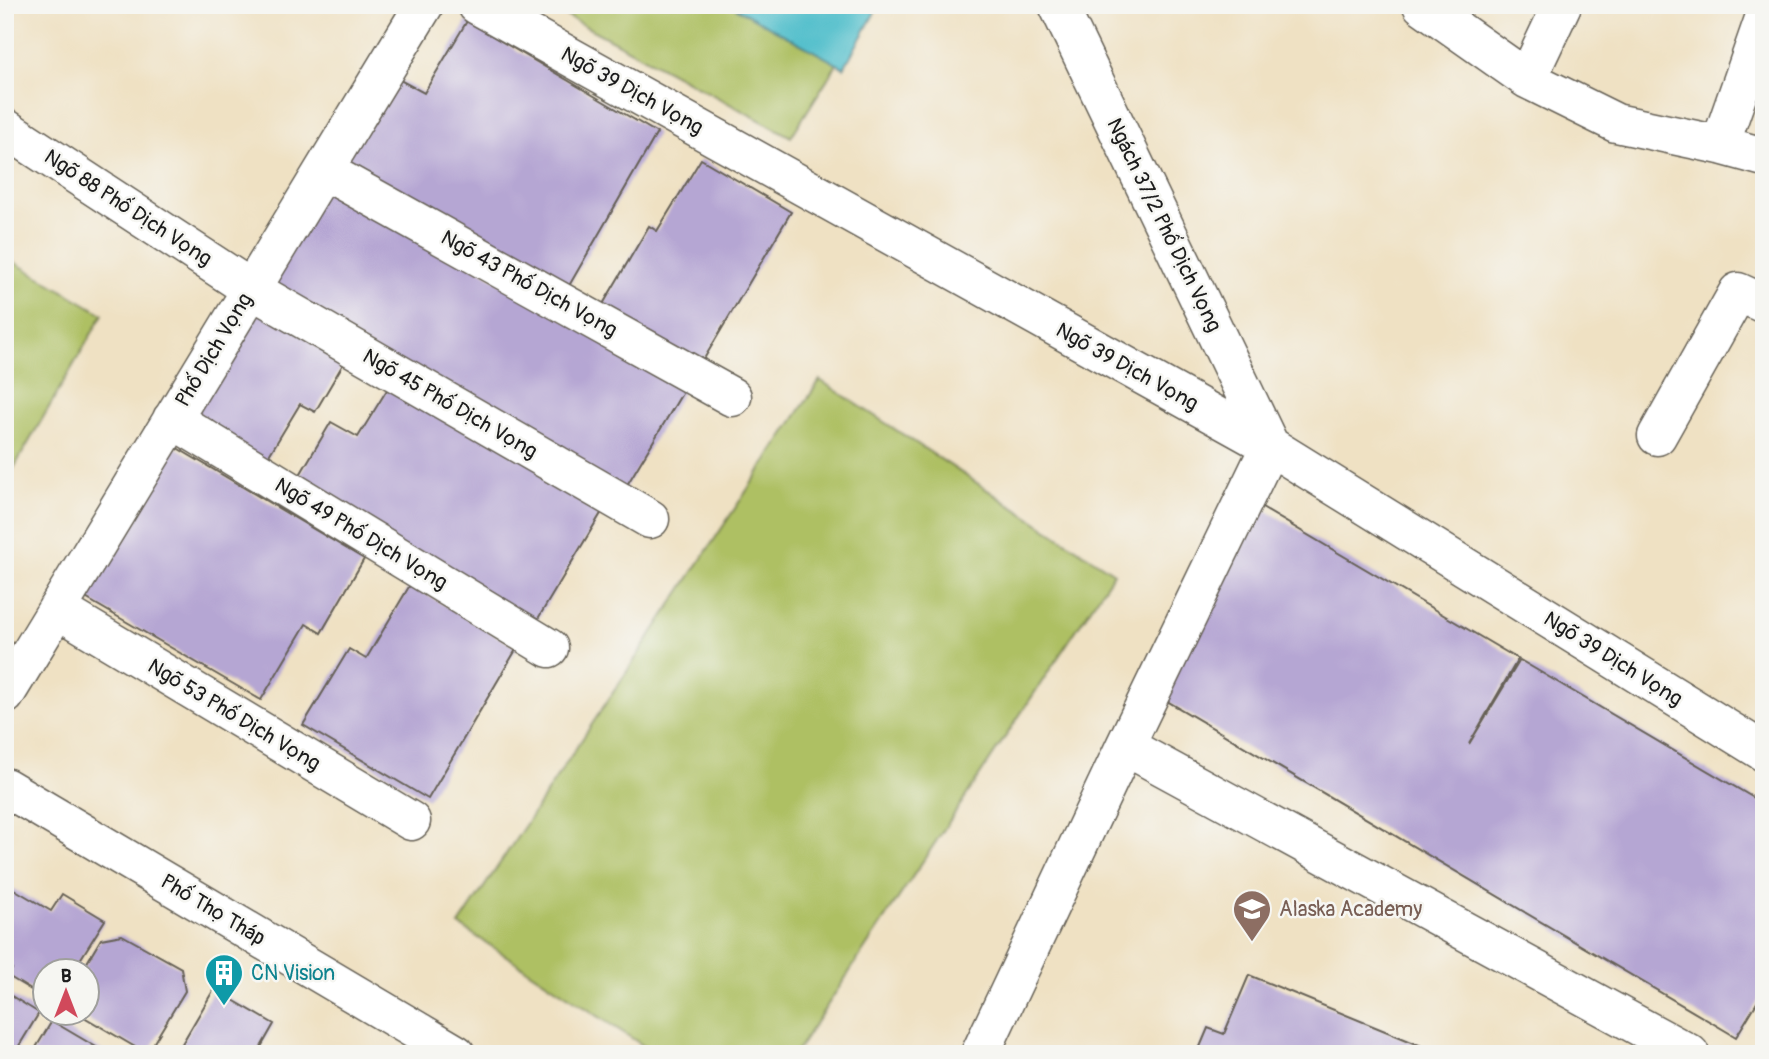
<svg xmlns="http://www.w3.org/2000/svg" width="1769" height="1059" viewBox="0 0 1769 1059" font-family="Pangolin,sans-serif">
<style>
.green{fill:#aec063;stroke:#656e40;stroke-width:2}
.water{fill:#54c0cc;stroke:#386e74;stroke-width:2}
.building{fill:#b5a6d3}
.lines{fill:none;stroke-linecap:round;stroke-linejoin:round}
.minor-casing{stroke:#666156;stroke-width:41}
.minor{stroke:#fff;stroke-width:38}
.labels{text-anchor:middle;dominant-baseline:central;stroke-width:5;stroke-linejoin:round;paint-order:stroke}
.street-label{font-size:21px;fill:#1c1c1c;stroke:#f6f6f2}
.education-label{font-size:21px;fill:#785e54;stroke:#f6f6f2;text-anchor:start}
.culture-label{font-size:21px;fill:#0d838f;stroke:#f6f6f2;text-anchor:start}
</style>
<rect width="100%" height="100%" fill="#f6f6f2"/>
<filter id="ink" filterUnits="userSpaceOnUse"><feTurbulence type="fractalNoise" baseFrequency=".0143" numOctaves="2"/><feDisplacementMap in="SourceGraphic" scale="14" xChannelSelector="R" yChannelSelector="G"/><feConvolveMatrix kernelMatrix="1 2 1 2 8 2 1 2 1" color-interpolation-filters="sRGB"/></filter>
<filter id="wash" filterUnits="userSpaceOnUse"><feTurbulence type="fractalNoise" baseFrequency=".00686" numOctaves="4" result="noise"/><feDisplacementMap in="SourceGraphic" scale="28" xChannelSelector="R" yChannelSelector="G"/><feGaussianBlur stdDeviation="1.57" result="paint"/><feColorMatrix in="noise" values="0 0 0 0 0 0 0 0 0 0 0 0 0 0 0 0 0 1.4 0 .05"/><feComposite in="paint" operator="in"/></filter>
<g filter="url(#wash)">
<rect width="100%" height="100%" fill="#efe1c3"/>
<!-- green -->
<path class="green" d="M 546,5 L 874,5 L 791,137 Z
M 5,257 L 103,314 L 8,478 L 5,477 Z
M 820,380 L 1114,573 L 795,1054 L 656,1054 L 459,925 Z"/>
<!-- water -->
<path class="water" d="M 730,5 L 879,5 L 844,68 Z"/>
<g id="blocks">
<!-- building -->
<path class="building" d="M 467,21 L 657,133 L 566,291 L 339,159 L 389,74 L 424,93 Z
M 701,159 L 791,212 L 698,369 L 599,311 L 649,226 L 657,231 Z
M 327,181 L 684,390 L 621,495 L 265,286 Z
M 253,297 L 349,354 L 315,412 L 300,404 L 262,467 L 181,420 Z
M 393,380 L 606,505 L 533,627 L 294,485 L 331,422 L 358,437 Z
M 167,442 L 364,559 L 321,633 L 306,624 L 261,700 L 77,593 Z
M 1257,505 L 1518,659 L 1469,744 L 1520,660 L 1764,804 L 1764,991 L 1736,1037 L 1157,695 Z
M 410,585 L 517,648 L 428,799 L 303,725 L 349,649 L 366,659 Z
M 7,885 L 51,911 L 62,894 L 105,920 L 73,971 L 46,971 L 46,999 L 8,976 L 12,969 L 5,965 L 5,889 Z
M 122,935 L 181,968 L 185,991 L 147,1054 L 79,1014 L 88,1014 L 88,971 L 82,971 L 101,939 Z
M 1249,975 L 1441,1054 L 1197,1054 L 1208,1028 L 1224,1034 Z
M 214,989 L 274,1024 L 257,1054 L 176,1054 Z
M 5,992 L 39,1013 L 14,1054 L 5,1054 Z
M 52,1021 L 108,1054 L 32,1054 Z"/>
</g>
</g>
<g filter="url(#ink)">
<use href="#blocks" fill-opacity="0" stroke="#666156" stroke-width="2"/>
<g class="lines">
<defs>
<path id="minor" d="M 477,5 L 1270,446 L 1764,752
M 1058,5 L 1270,446
M 1422,5 L 1527,79 L 1616,123 L 1720,145 L 1764,157
M 1527,79 L 1562,5
M 5,128 L 251,289 L 650,519
M 1720,145 L 1764,19
M 325,171 L 732,397
M 172,419 L 549,648
M 1657,436 L 1738,292 L 1764,304
M 57,609 L 411,821
M 5,695 L 424,5
M 1125,746 L 1690,1054
M 5,787 L 456,1054
M 980,1054 L 1125,746 L 1270,446"/>
</defs>
<!-- minor casing -->
<use href="#minor" class="minor-casing"/>
<!-- minor -->
<use href="#minor" class="minor"/>
</g>
</g>
<!-- icons -->
<defs>
<symbol id="school-pin" viewBox="-11 -11 22 30"><path d="M0 17L-7.5 6A9.5 9.5 0 1 1 7.5 6Z" fill="#8d6e63" stroke="#f6f6f2"/><path d="M0-5L7-2L0 1L-7-2ZM-4 1L0 2.5L4 1V4Q0 6-4 4Z" fill="#fff"/></symbol>
<symbol id="building-pin" viewBox="-11 -11 22 30"><path d="M0 17L-7.5 6A9.5 9.5 0 1 1 7.5 6Z" fill="#0f9aa8" stroke="#f6f6f2"/><path d="M-4-6H4V6H1V3H-1V6H-4ZM-2.5-4.3h1.7v1.8h-1.7ZM.8-4.3h1.7v1.8H.8ZM-2.5-1h1.7V.8h-1.7ZM.8-1h1.7V.8H.8Z" fill="#fff"/></symbol>
</defs>
<g fill-rule="evenodd">
<use href="#school-pin" x="1230" y="887" width="44" height="60"/>
<use href="#building-pin" x="202" y="951" width="44" height="60"/>
</g>
<g class="labels">
<!-- street labels -->
<g class="street-label">
<text transform="translate(632 91) rotate(29)">Ngõ 39 Dịch Vọng</text>
<text transform="translate(128 208) rotate(33)">Ngõ 88 Phố Dịch Vọng</text>
<text transform="translate(1164 225) rotate(64)">Ngách 37/2 Phố Dịch Vọng</text>
<text transform="translate(529 284) rotate(29)">Ngõ 43 Phố Dịch Vọng</text>
<text transform="translate(214 350) rotate(-59)">Phố Dịch Vọng</text>
<text transform="translate(1127 367) rotate(29)">Ngõ 39 Dịch Vọng</text>
<text transform="translate(450 404) rotate(30)">Ngõ 45 Phố Dịch Vọng</text>
<text transform="translate(361 534) rotate(31)">Ngõ 49 Phố Dịch Vọng</text>
<text transform="translate(1613 659) rotate(32)">Ngõ 39 Dịch Vọng</text>
<text transform="translate(234 715) rotate(31)">Ngõ 53 Phố Dịch Vọng</text>
<text transform="translate(213 910) rotate(31)">Phố Thọ Tháp</text>
</g>
<!-- education labels -->
<g class="education-label">
<text x="1279" y="909">Alaska Academy</text>
</g>
<!-- culture labels -->
<g class="culture-label">
<text x="251" y="973">CN Vision</text>
</g>
</g>
<!-- margin -->
<rect width="1769" height="1059" fill="none" stroke="#f6f6f2" stroke-width="28"/>
<!-- north arrow -->
<g transform="translate(66 992)"><circle r="33" fill="#f6f6f2" stroke="#9f9f9c" stroke-width="2"/>
<path d="M0-5L12 26L0 18L-12 26Z" fill="#d1495b"/>
<text y="-10" font-size="19" font-weight="bold" text-anchor="middle" fill="#1c1c1c">B</text>
</g>
</svg>
